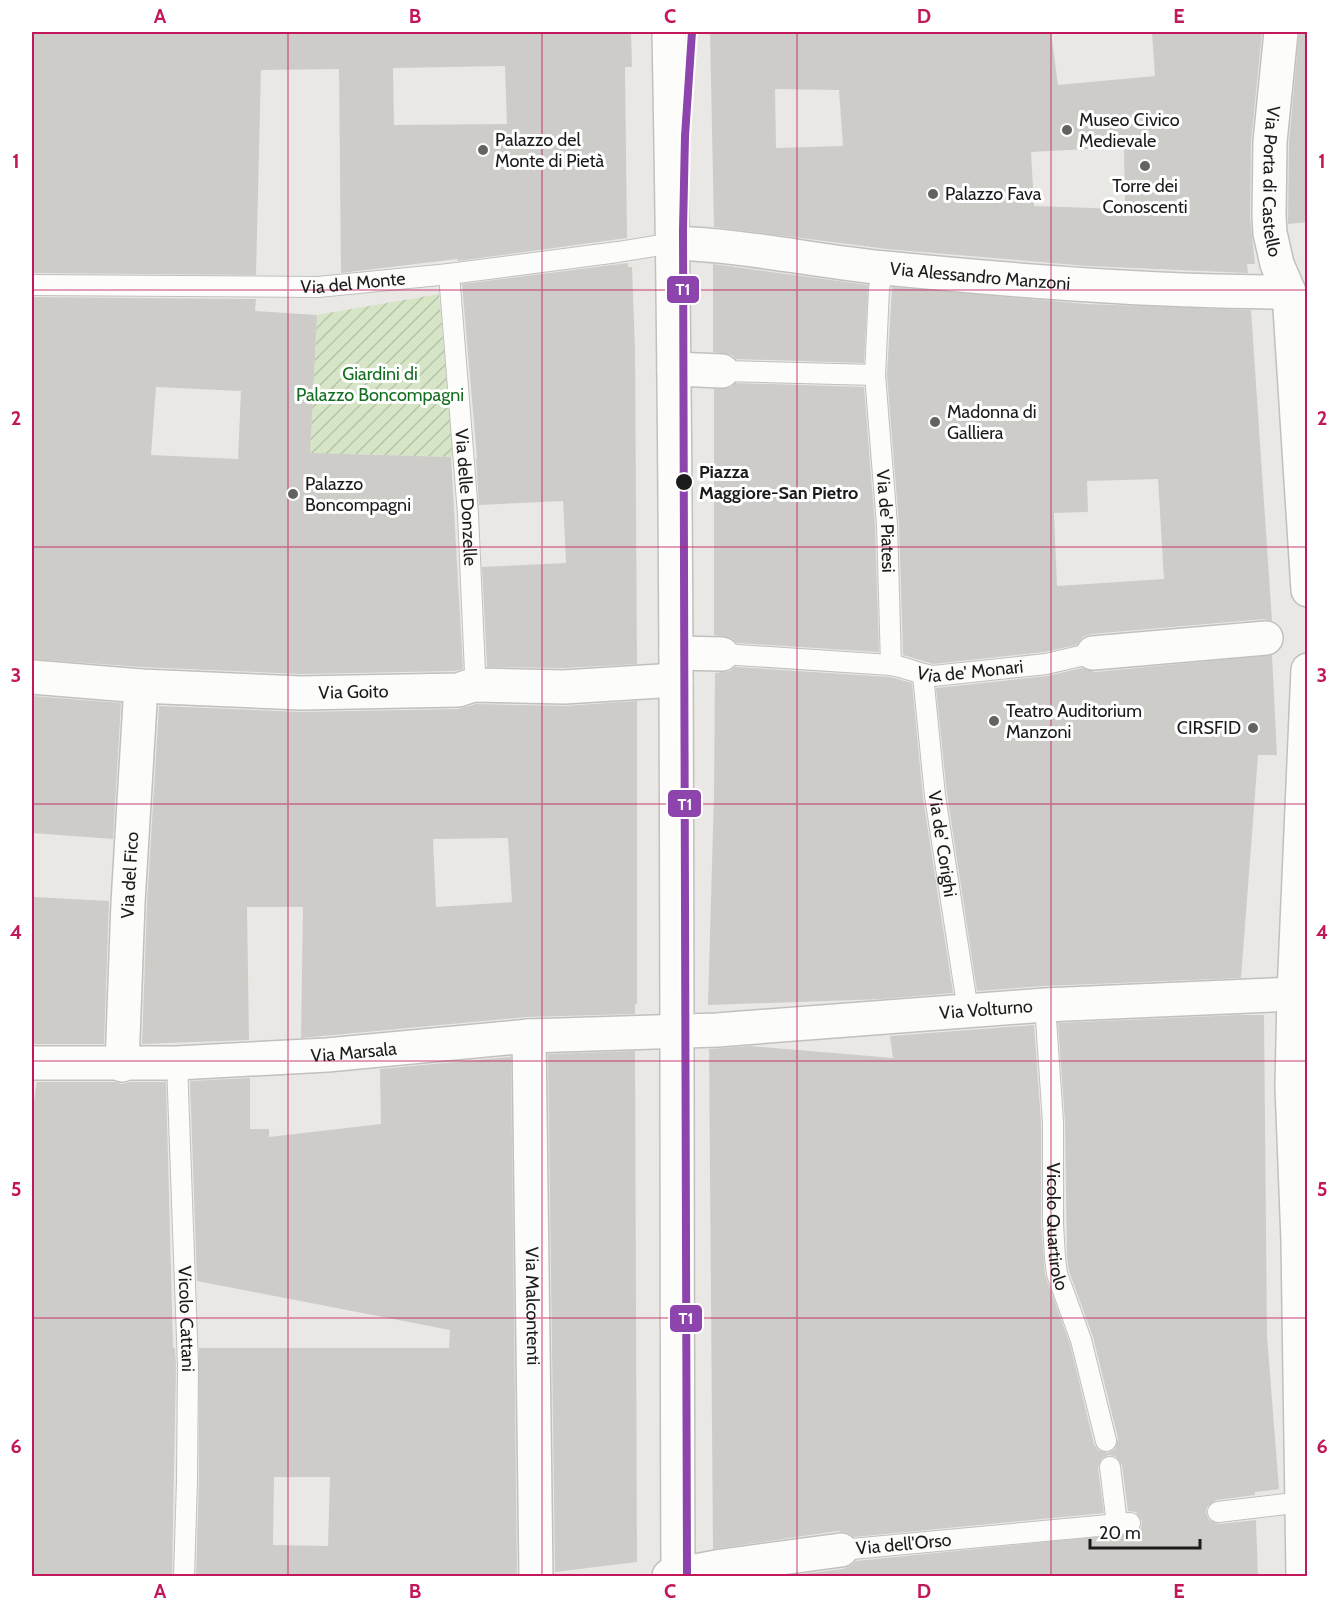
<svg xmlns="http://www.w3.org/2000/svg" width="1339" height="1608" viewBox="0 0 1339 1608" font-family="Cabin,sans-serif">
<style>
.garden{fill:url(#garden-furrows)}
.building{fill:#ceccc9;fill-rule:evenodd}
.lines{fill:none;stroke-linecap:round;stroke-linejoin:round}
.lane-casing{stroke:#c1c0be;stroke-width:22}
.street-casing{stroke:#c1c0be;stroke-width:36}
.lane{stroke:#fcfcfb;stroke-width:20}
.street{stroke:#fcfcfb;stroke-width:33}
.tram-1-casing{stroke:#fff;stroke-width:12}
.tram-1{stroke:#8e44ad;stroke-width:8}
.grid{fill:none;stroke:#c2185b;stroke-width:1.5;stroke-opacity:0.55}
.poi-dot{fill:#636361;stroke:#fff;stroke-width:2}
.stop-dot{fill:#1b1b1b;stroke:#fff;stroke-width:2}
.labels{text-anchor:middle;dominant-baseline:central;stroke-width:6;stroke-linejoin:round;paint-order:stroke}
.poi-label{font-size:18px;fill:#1b1b1b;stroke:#fff;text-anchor:start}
.street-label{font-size:18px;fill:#1b1b1b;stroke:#fff}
.park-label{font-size:18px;fill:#146e21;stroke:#fff}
.stop-label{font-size:18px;font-weight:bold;fill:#1b1b1b;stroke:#fff;text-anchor:start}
.line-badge{stroke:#fff;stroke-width:2}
.badge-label{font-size:16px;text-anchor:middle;font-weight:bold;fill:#fff}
.neatline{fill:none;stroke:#c2185b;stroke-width:2}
.grid-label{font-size:20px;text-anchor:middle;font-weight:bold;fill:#c2185b}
</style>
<defs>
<pattern id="garden-furrows" width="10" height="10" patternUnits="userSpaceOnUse" patternTransform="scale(1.5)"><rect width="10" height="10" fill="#d5e5c5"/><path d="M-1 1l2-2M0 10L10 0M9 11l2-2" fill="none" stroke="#b6c4a9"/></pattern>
</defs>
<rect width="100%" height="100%" fill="#eae8e4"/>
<!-- garden -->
<path class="garden" d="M 439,294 L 453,457 L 349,454 L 307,499 L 317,315 Z"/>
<!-- building -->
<path class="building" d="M 32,32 L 631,32 L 632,67 L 625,67 L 627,238 L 458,261 L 457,259 L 341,273 L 339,69 L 261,70 L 256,275 L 32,273 ZM 505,66 L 507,124 L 394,125 L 393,68 Z
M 710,32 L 1051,32 L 1058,85 L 1155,76 L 1152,32 L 1262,32 L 1251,142 L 1250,217 L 1255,264 L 1247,264 L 1248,273 L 1088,266 L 887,249 L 714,227 ZM 775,89 L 839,90 L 843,146 L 776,148 ZM 1124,147 L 1125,209 L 1034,206 L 1031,152 Z
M 1299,32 L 1308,32 L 1308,222 L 1288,224 L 1289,143 Z
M 628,263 L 628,267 L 632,267 L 635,349 L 637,664 L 564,668 L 487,667 L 482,567 L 566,563 L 563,501 L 479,505 L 476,458 L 477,458 L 462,284 Z
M 713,264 L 868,285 L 864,363 L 736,359 L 732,355 L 713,352 Z
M 892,287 L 1086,304 L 1251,310 L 1272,621 L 1264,619 L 1091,634 L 1083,637 L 1076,645 L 1044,652 L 933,664 L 903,655 L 899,524 L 887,375 ZM 1158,479 L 1164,579 L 1057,586 L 1054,513 L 1088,512 L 1087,481 Z
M 32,297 L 256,299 L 255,311 L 317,315 L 310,453 L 451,457 L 463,669 L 455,671 L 301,674 L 142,667 L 32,659 ZM 156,387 L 241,391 L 238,459 L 151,455 Z
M 735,383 L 864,387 L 875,526 L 879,652 L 737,643 L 731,638 L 714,635 L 714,389 L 730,388 Z
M 1272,655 L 1277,755 L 1258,755 L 1241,978 L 1044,986 L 977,991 L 947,794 L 936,688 L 1047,676 L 1082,668 L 1095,672 Z
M 735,667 L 890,677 L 912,683 L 923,798 L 953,993 L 883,999 L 708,1005 L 714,795 L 715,673 L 730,671 Z
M 32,696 L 121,703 L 113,839 L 32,833 Z
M 637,701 L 637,1004 L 635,1004 L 635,1014 L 527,1017 L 301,1038 L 303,907 L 247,907 L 249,1040 L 142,1044 L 147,904 L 159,706 L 301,712 L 458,709 L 476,704 L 564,706 ZM 508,838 L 512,902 L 436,907 L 433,839 Z
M 32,897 L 109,901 L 104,1044 L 32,1044 Z
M 1238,1015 L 1264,1015 L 1267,1336 L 1279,1489 L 1255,1492 L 1255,1495 L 1216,1500 L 1207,1507 L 1206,1513 L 1209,1520 L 1219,1524 L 1256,1520 L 1258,1576 L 785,1576 L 843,1569 L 852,1565 L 856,1561 L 1136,1533 L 1141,1528 L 1142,1521 L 1136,1512 L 1128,1511 L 1122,1465 L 1115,1456 L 1109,1455 L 1102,1458 L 1098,1468 L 1104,1513 L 854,1537 L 848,1533 L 838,1531 L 713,1549 L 709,1049 L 749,1046 L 893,1058 L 890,1036 L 1034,1025 L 1041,1122 L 1041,1225 L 1045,1275 L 1070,1344 L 1094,1444 L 1098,1450 L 1108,1453 L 1115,1449 L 1118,1438 L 1093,1337 L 1069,1271 L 1067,1257 L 1065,1122 L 1058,1023 Z
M 635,1051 L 637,1562 L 555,1572 L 548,1054 Z
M 511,1057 L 517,1576 L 196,1576 L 199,1481 L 199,1348 L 449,1348 L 450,1330 L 197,1281 L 190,1081 L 250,1078 L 250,1129 L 269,1129 L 269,1137 L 381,1124 L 380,1069 ZM 274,1477 L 330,1477 L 328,1546 L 273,1545 Z
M 37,1082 L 115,1082 L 122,1084 L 130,1082 L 166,1082 L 173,1348 L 175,1348 L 176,1366 L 172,1576 L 32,1576 L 32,1112 Z"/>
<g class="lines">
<defs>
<g id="lane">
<path id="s1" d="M 883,268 L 879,289 L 875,375 L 887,525 L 891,665"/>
<path id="s2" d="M 449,274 L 468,514 L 475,673 L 473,685"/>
<path id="s3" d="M 32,285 L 318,287 L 449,274 L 618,252 L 673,243"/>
<path d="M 722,371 L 875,375"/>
<path id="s4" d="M 722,654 L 891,665 C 906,667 918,674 933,676 L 1046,664 L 1093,653"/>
<path id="s5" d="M 923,675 L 935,796 L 968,1011"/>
<path id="s6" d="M 1045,1005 L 1053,1122 L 1053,1224 L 1055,1258 L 1057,1274 L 1081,1340 L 1106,1441"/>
<path id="s7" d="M 177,1063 L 188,1366 L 187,1481 L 184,1576"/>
<path d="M 1110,1467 L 1117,1524"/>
<path d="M 1218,1512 L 1302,1502"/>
<path id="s8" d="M 841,1550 L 1130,1523"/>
</g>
<g id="street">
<path d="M 669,32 C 679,546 676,1062 678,1576"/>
<path id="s9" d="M 1281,32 L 1270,142 L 1269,216 L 1270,233 L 1277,264 L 1289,292 L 1308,590"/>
<path id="s10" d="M 673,243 C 744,245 814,261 885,268 C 1019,281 1155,292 1289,292"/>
<path d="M 674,369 L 722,371"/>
<path d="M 676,653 L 722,654"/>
<path d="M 1093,653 L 1266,638"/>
<path id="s11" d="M 32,677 L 141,686 L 301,693 L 458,690 L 473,685 L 564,687 L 676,680"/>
<path id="s12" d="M 529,1036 L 536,1576"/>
<path id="s13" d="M 32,1063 L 177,1063 L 327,1055 L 529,1036 L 717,1030 L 1045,1005 L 1294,994"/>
<path id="s14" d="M 122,1065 L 128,903 L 141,686"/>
<path d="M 669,1576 L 722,1566 L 841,1550"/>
<path d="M 1303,1576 L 1298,1241 L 1292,1086 L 1294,994 L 1308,670"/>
</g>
</defs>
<!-- lane casing -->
<use href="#lane" class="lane-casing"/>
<!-- street casing -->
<use href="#street" class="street-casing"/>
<!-- lane -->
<use href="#lane" class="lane"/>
<!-- street -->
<use href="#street" class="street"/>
<defs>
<path id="tram-1" d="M 687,1576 L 683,230 L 685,136 L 692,32"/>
</defs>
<!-- tram-1 casing -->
<use href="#tram-1" class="tram-1-casing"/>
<!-- tram-1 -->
<use href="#tram-1" class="tram-1"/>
</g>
<!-- grid -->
<path class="grid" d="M 288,32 L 288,1576M 542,32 L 542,1576M 797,32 L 797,1576M 1051,32 L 1051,1576M 32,290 L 1308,290M 32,547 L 1308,547M 32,804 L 1308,804M 32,1061 L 1308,1061M 32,1318 L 1308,1318"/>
<!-- markers -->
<g class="poi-dot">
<circle cx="1067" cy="130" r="6"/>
<circle cx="483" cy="150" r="6"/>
<circle cx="1145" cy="166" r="6"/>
<circle cx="933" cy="194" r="6"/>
<circle cx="935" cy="422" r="6"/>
<circle cx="293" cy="494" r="6"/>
<circle cx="994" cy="721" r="6"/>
<circle cx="1253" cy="728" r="6"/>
</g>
<circle class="stop-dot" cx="684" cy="482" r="9"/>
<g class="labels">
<!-- poi labels -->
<g class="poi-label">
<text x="1079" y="120">Museo Civico<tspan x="1079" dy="21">Medievale</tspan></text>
<text x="495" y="140">Palazzo del<tspan x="495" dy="21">Monte di Pietà</tspan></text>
<text x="1145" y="186" text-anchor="middle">Torre dei<tspan x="1145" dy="21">Conoscenti</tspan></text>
<text x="945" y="194">Palazzo Fava</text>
<text x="947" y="412">Madonna di<tspan x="947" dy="21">Galliera</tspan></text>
<text x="305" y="484">Palazzo<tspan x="305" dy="21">Boncompagni</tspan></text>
<text x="1006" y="711">Teatro Auditorium<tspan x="1006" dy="21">Manzoni</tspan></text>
<text x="1241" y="728" text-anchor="end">CIRSFID</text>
</g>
<!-- street labels -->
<g class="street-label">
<text stroke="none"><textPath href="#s9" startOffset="150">Via Porta di Castello</textPath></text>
<text stroke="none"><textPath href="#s10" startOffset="309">Via Alessandro Manzoni</textPath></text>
<text stroke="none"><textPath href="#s3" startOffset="321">Via del Monte</textPath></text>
<text stroke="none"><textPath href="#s2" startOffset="224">Via delle Donzelle</textPath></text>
<text stroke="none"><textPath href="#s1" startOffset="254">Via de' Piatesi</textPath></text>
<text stroke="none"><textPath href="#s4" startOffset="250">Via de' Monari</textPath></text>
<text stroke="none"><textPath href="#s11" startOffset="322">Via Goito</textPath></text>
<text stroke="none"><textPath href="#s5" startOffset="170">Via de' Corighi</textPath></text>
<text stroke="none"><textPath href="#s14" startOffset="190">Via del Fico</textPath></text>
<text stroke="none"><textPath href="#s13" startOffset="956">Via Volturno</textPath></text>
<text stroke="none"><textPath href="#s13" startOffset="322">Via Marsala</textPath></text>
<text stroke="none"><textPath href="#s6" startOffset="222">Vicolo Quartirolo</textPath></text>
<text stroke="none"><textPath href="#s12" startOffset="270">Via Malcontenti</textPath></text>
<text stroke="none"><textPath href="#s7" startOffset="256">Vicolo Cattani</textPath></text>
<text stroke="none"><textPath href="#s8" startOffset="63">Via dell'Orso</textPath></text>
</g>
<!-- park labels -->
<g class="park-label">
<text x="380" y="374">Giardini di<tspan x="380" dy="21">Palazzo Boncompagni</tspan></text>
</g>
<!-- stop labels -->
<g class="stop-label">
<text x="699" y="472">Piazza<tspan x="699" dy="21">Maggiore-San Pietro</tspan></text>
</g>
</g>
<g class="line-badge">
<rect x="666" y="275" width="34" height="29" rx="6" fill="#8e44ad"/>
<rect x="667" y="789" width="35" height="29" rx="6" fill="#8e44ad"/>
<rect x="669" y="1304" width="34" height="29" rx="6" fill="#8e44ad"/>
</g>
<g class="badge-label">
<text x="683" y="295">T1</text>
<text x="685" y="810">T1</text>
<text x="686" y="1324">T1</text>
</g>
<!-- border -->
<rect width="1339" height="1608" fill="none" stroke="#ffffff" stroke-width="66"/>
<!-- scale -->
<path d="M1090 1539v9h110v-9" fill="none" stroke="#1b1b1b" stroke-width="3"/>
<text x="1099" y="1539" font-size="18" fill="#1b1b1b" stroke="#ffffff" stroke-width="4.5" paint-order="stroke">20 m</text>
<rect x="33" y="33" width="1273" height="1542" class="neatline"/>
<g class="grid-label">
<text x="160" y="23">A</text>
<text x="415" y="23">B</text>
<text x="670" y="23">C</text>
<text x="924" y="23">D</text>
<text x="1179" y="23">E</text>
<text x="16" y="168">1</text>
<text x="1322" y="168">1</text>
<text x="16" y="425">2</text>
<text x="1322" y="425">2</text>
<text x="16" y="682">3</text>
<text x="1322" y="682">3</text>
<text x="16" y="939">4</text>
<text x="1322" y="939">4</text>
<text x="16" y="1196">5</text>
<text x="1322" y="1196">5</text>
<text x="16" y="1453">6</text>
<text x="1322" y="1453">6</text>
<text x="160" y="1598">A</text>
<text x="415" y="1598">B</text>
<text x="670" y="1598">C</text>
<text x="924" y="1598">D</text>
<text x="1179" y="1598">E</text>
</g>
</svg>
